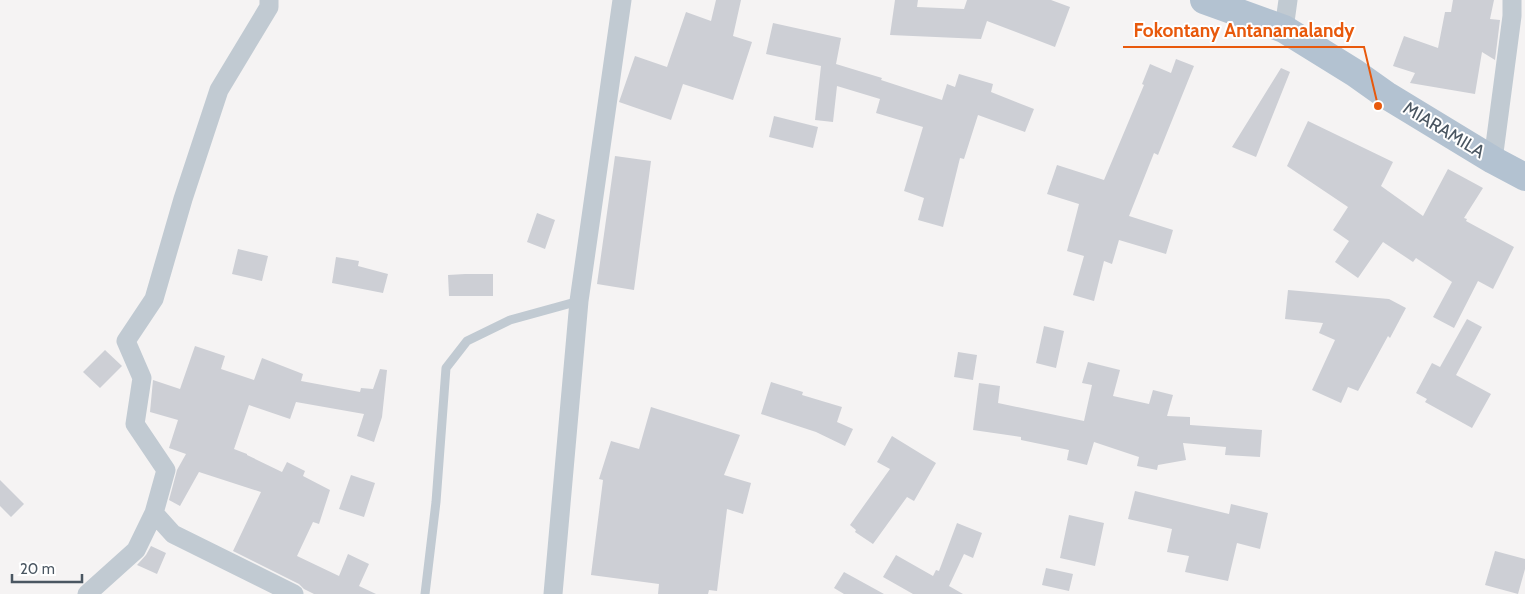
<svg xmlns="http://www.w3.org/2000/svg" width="1525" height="594" viewBox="0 0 1525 594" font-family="Cabin,sans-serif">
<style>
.building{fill:#cdcfd5}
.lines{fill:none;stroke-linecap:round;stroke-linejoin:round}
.service{stroke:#c1cad2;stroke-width:9}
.minor{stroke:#c1cad2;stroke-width:19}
.primary{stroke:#b3c2d1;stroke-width:28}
.labels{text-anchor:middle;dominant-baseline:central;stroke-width:4;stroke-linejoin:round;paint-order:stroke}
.street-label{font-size:18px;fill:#4a5661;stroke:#fff}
.leader{fill:none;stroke:#e8590c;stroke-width:2}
.callout-dot{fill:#e8590c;stroke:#fff;stroke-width:2}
.callout-label{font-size:19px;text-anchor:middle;font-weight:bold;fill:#e8590c;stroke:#fff;stroke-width:4;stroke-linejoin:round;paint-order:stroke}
</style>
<rect width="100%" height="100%" fill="#f5f3f3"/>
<!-- building -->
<path class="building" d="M 716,0 L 741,0 L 733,36 L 752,42 L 733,100 L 683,84 L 671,120 L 619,102 L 635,56 L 667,67 L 686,12 L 711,21 Z
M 895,0 L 918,0 L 917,7 L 964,9 L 967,0 L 1051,0 L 1070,7 L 1055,47 L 987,21 L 981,39 L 890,35 Z
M 1453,0 L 1494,0 L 1490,19 L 1500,20 L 1495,60 L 1482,52 L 1475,94 L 1410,83 L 1415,73 L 1393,66 L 1404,36 L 1438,48 L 1445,12 L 1451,12 Z
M 773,23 L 841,38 L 836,64 L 882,78 L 881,80 L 942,100 L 947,84 L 955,87 L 959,74 L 993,84 L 991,92 L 1034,109 L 1025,132 L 978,115 L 964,159 L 960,158 L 943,227 L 918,220 L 924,198 L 904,191 L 923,127 L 876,113 L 880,99 L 837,86 L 833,122 L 815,120 L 821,66 L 766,54 Z
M 1176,59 L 1194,66 L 1158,155 L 1154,153 L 1129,216 L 1173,230 L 1166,254 L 1119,240 L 1112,264 L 1104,261 L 1094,301 L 1073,295 L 1084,256 L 1067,251 L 1079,204 L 1047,194 L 1057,165 L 1104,180 L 1144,85 L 1142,84 L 1150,64 L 1171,73 Z
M 1281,68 L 1290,72 L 1256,157 L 1232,147 Z
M 774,116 L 818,127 L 813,148 L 769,137 Z
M 1308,121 L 1393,162 L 1381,186 L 1423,216 L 1448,169 L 1483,188 L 1464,218 L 1467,219 L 1466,221 L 1514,247 L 1493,289 L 1478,281 L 1454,328 L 1433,317 L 1452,282 L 1416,258 L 1413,262 L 1383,242 L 1358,278 L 1335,262 L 1349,241 L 1333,230 L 1348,207 L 1287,166 Z
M 615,156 L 651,161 L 634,290 L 597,284 Z
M 537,213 L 555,220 L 545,249 L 527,242 Z
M 238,249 L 268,256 L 262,281 L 232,274 Z
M 336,257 L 359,261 L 358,266 L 388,274 L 383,293 L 332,283 Z
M 465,274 L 493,274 L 493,296 L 449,296 L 448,275 Z
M 1288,290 L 1389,299 L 1406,308 L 1390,338 L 1388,336 L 1358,391 L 1348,387 L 1341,403 L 1312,390 L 1335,340 L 1319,333 L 1323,323 L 1285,319 Z
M 1467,319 L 1482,327 L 1456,375 L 1491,394 L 1472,428 L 1425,402 L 1427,399 L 1416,393 L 1432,363 L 1440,367 Z
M 1044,326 L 1064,331 L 1056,368 L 1036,363 Z
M 195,346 L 225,356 L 221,369 L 254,380 L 262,358 L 303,374 L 301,381 L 360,392 L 361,388 L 373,389 L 380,369 L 387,370 L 382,417 L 374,442 L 357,436 L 364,414 L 296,402 L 290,419 L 249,405 L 234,449 L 247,454 L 247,455 L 282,472 L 287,462 L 305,471 L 303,476 L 330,490 L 319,524 L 313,522 L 297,556 L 339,576 L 348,554 L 369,564 L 359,586 L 376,594 L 314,594 L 304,589 L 299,584 L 233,551 L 261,492 L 199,472 L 180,506 L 169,500 L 177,470 L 186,454 L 169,448 L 178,420 L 150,412 L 153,380 L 180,389 Z
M 105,350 L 122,366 L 100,388 L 83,372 Z
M 958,352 L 977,355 L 973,380 L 954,377 Z
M 1088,362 L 1120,370 L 1113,396 L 1149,404 L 1153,390 L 1173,395 L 1167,416 L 1190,417 L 1190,425 L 1262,430 L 1260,457 L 1225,455 L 1226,447 L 1183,443 L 1186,460 L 1158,465 L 1157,470 L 1137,466 L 1139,457 L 1094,442 L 1087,465 L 1067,460 L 1069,450 L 1021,440 L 1021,437 L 973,430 L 979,383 L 1000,386 L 998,403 L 1084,421 L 1092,385 L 1082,383 Z
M 771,382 L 803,392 L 802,395 L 842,407 L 837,422 L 853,429 L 845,446 L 816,432 L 761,414 Z
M 651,407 L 740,435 L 724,475 L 751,483 L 743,514 L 727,509 L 717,591 L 709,590 L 708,594 L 658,594 L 659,584 L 591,575 L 603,480 L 599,479 L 611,441 L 639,449 Z
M 892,436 L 936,463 L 914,501 L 907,497 L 873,544 L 855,532 L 856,530 L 850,525 L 890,469 L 877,462 Z
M 351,475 L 375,483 L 364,517 L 339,509 Z
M 0,480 L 24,504 L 11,517 L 0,506 Z
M 1135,491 L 1229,514 L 1231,504 L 1268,513 L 1260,549 L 1237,543 L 1228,581 L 1185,572 L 1189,556 L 1167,552 L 1172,529 L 1128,519 Z
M 1069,515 L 1104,523 L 1095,566 L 1060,558 Z
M 957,523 L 982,533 L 973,558 L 964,554 L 949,586 L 963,594 L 913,594 L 883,577 L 896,555 L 933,576 L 936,570 L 939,571 Z
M 151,546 L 166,553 L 157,574 L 137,565 L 146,555 Z
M 1495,551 L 1525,559 L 1525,569 L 1518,594 L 1485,585 Z
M 1046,568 L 1073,574 L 1069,591 L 1042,585 Z
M 844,572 L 884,594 L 844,594 L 834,588 Z"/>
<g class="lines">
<!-- service -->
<path class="service" d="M 425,594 L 436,502 L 446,368 L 467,341 L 510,320 L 579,301"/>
<!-- minor -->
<path class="minor" d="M 269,0 L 269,7 L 219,90 L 183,199 L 154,299 L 126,341 L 142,378 L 135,424 L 166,470 L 154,513 L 173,534 L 294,594
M 1284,29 L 1288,0
M 1493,160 L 1512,16 L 1512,0
M 87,594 L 136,550 L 154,513
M 553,594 L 579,301 L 622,0"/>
<!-- primary -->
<path class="primary" d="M 1204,0 L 1284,29 L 1355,73 L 1386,95 L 1493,160 L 1525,177"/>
</g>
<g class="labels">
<!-- street labels -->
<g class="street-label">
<text transform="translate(1444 130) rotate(31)">MIARAMILA</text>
</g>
</g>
<!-- callouts -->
<path class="leader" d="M1378 106L1364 47H1123"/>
<circle class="callout-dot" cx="1378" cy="106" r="5"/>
<g class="callout-label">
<text x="1244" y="37">Fokontany Antanamalandy</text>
</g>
<!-- scale -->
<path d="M12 574v8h70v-8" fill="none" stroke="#4a5661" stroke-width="2.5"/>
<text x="20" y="574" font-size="15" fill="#4a5661" stroke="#ffffff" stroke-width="4" paint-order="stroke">20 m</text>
</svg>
